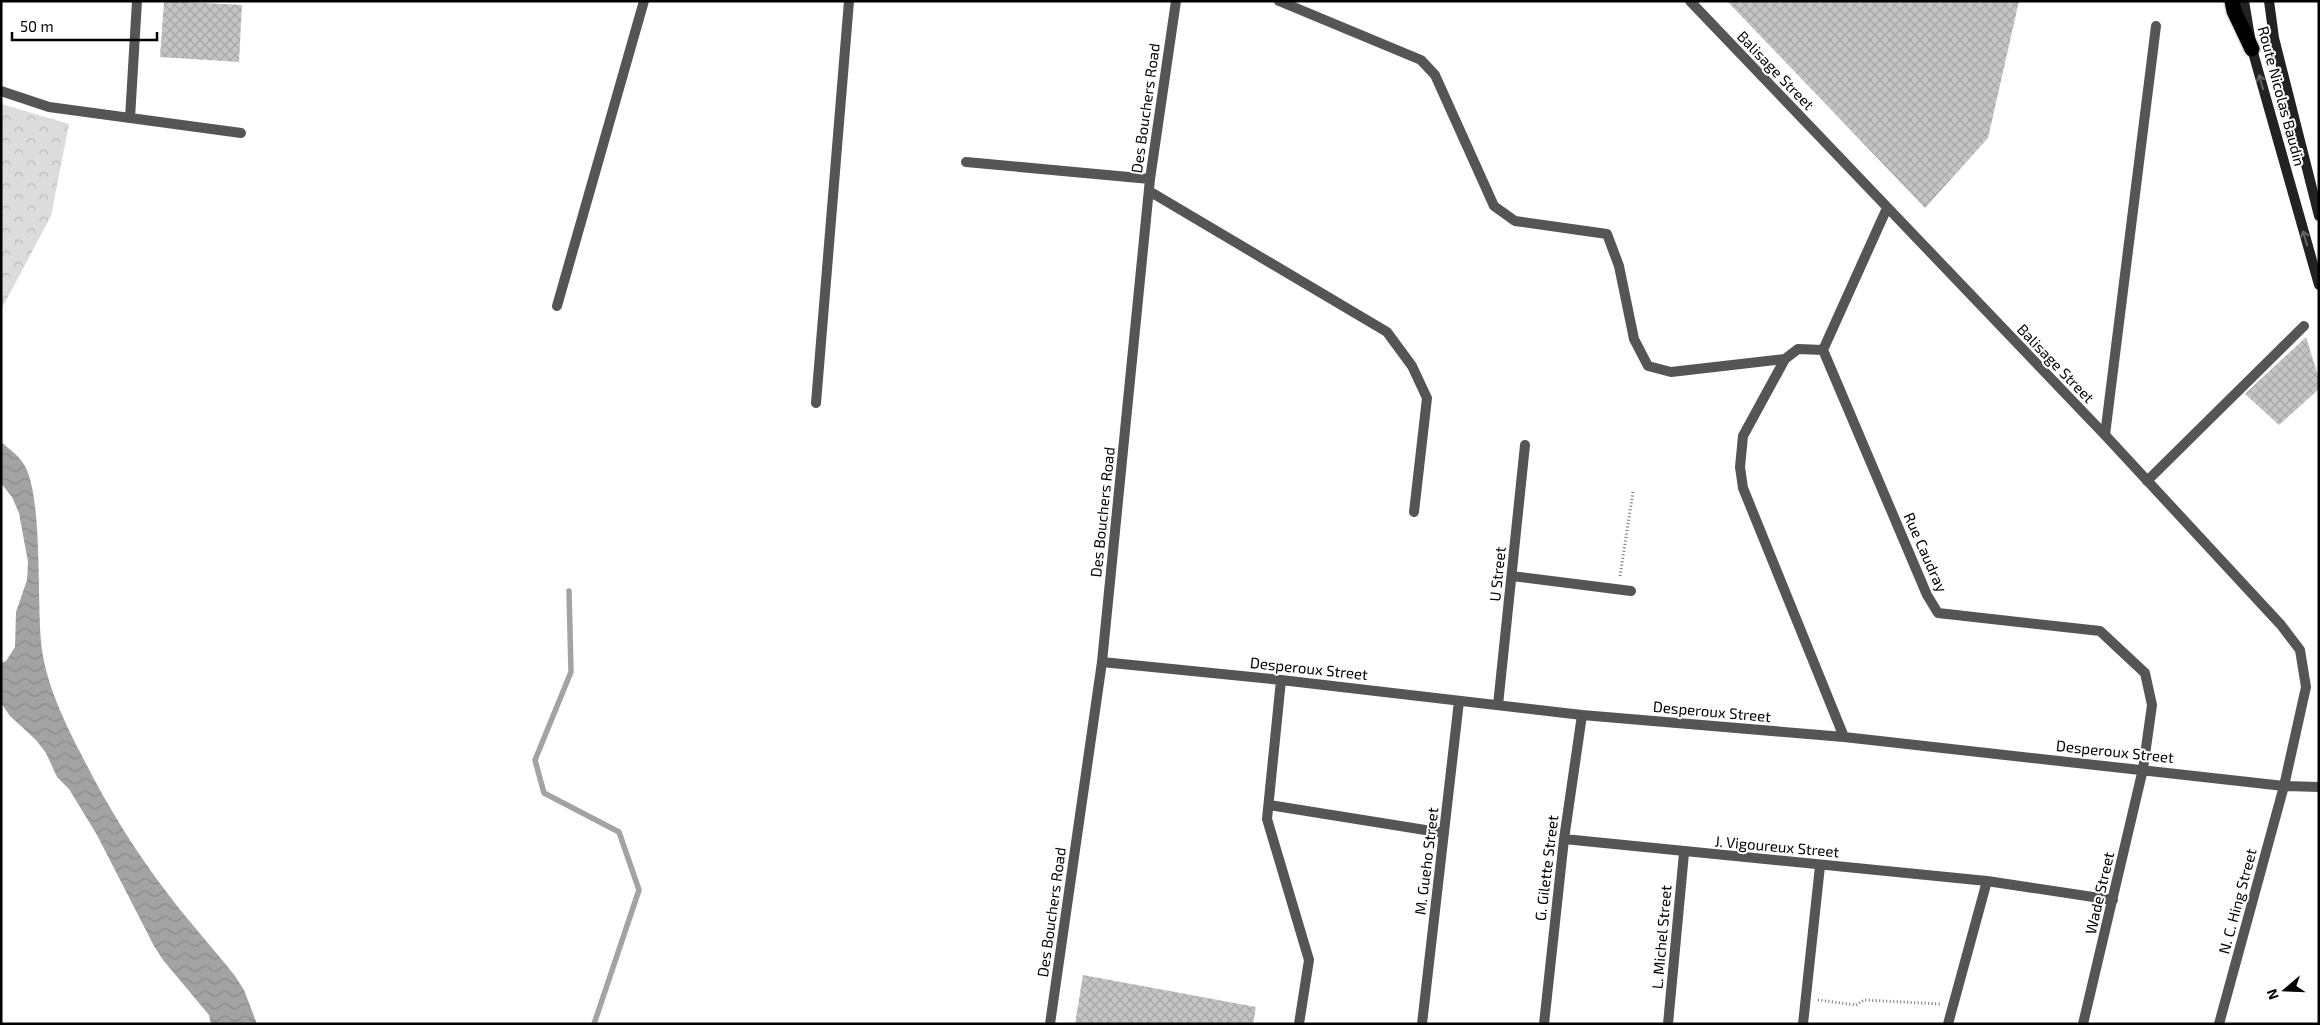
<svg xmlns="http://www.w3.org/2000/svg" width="2320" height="1025" viewBox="0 0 2320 1025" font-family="'Exo 2',sans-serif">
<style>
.forest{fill:url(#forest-crowns)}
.water{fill:url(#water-waves)}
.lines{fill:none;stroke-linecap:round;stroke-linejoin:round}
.stream{stroke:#a3a3a3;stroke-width:5.5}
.building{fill:url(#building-cross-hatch)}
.highway-casing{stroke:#dbdbdb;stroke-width:18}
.path{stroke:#777;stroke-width:3;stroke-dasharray:1 2.5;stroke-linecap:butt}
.lane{stroke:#555;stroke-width:10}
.street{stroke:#555;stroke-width:10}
.secondary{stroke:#222;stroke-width:10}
.highway{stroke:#000;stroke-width:15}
.oneway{stroke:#646464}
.labels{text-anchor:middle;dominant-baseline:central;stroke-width:4;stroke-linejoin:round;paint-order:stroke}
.street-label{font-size:15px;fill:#000;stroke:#fff}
</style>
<defs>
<pattern id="forest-crowns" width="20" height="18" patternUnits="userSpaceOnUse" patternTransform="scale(1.25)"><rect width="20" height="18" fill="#dcdcdc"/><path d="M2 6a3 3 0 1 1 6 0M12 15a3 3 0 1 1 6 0" fill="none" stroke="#bbb"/></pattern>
<pattern id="water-waves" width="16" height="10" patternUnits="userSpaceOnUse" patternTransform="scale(1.25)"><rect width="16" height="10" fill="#a3a3a3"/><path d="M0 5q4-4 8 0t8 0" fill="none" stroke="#8b8b8b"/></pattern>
<pattern id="building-cross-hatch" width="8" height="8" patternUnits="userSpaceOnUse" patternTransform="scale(1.25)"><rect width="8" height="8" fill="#c4c4c4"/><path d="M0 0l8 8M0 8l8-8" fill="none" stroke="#a7a7a7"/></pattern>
</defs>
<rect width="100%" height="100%" fill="#fff"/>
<!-- forest -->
<path class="forest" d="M 1,104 L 69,124 L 51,216 L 1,310 Z"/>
<!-- water -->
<path class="water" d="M 1,442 C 8,448 18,455 23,463 C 44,492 36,607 42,650 C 47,685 64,721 80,752 C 105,802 134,850 168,894 C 189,922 213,948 235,976 L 244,990 L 257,1024 L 211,1024 L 209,1015 L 163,960 L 154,946 L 97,835 L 69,789 L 57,777 L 46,753 L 36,740 L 10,716 L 1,703 L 1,663 L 6,661 L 15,647 L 16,612 L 27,580 L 28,562 L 19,513 L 12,497 L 1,483 Z"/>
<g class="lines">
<!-- stream -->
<path class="stream" d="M 569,591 L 571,672 L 535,760 L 544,793 L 619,832 L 639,890 L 594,1024"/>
</g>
<!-- building -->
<path class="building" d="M 164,1 L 242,5 L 239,62 L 160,57 Z
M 1727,1 L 2019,1 L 1988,138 L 1925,208 Z
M 2306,337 L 2319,379 L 2319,389 L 2279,425 L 2245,394 Z
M 1083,975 L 1256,1007 L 1253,1024 L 1075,1024 Z"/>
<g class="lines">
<defs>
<path id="highway" d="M 2232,1 L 2234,11 L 2252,49"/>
</defs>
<!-- highway casing -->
<use href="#highway" class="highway-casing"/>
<!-- path -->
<path class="path" d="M 1620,576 L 1633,492
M 1818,1000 L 1856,1005 L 1864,1000 L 1940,1004"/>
<!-- lane -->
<path class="lane" d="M 1,91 L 49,107 L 241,133
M 130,118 L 137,1
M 557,306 L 644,1
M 816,403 L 849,1"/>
<!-- street -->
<path class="street" d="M 1279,1 L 1421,60 L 1435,75 L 1494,206 L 1515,221 L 1607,234 L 1619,266 L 1634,339 L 1648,366 L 1671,372 L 1785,359
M 1690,1 L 2105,435 L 2281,625 L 2300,650 L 2306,687 L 2284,786 L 2219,1024
M 966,162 L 1150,179
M 1149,191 L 1387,332 L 1412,366 L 1427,398 L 1414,512
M 1887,208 L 1823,350 L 1927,595 L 1938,613 L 2100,631 L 2145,673 L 2152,705 L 2143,769 L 2083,1024
M 1823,350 L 1798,349 L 1785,359 L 1743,436 L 1740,467 L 1743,488 L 1844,737
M 2105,435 L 2156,26
M 2147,481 L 2304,326
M 1512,576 L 1631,591
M 1102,662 L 1281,680 L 1582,715 L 1844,737 L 2284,786 L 2319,787
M 1281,680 L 1267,819 L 1309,960 L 1299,1024
M 1498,705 L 1525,445
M 1269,805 L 1444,833
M 1564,839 L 1987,881 L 2113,900
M 1050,1024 L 1102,662 L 1150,179 L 1176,1
M 1422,1024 L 1459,701
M 1544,1024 L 1564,839 L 1582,715
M 1668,1024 L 1684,853
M 1803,1024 L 1820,866
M 1948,1024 L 1987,881"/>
<!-- secondary -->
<path class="secondary" d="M 2244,1 L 2252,49 L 2319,285
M 2269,1 L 2274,38 L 2319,216"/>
<!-- highway -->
<use href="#highway" class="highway"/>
</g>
<!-- one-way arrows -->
<defs><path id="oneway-shaft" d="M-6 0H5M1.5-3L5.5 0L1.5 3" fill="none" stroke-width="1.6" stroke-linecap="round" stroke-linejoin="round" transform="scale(1.25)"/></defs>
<g class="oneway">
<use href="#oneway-shaft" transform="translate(2261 82) rotate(-106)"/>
<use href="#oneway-shaft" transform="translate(2305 238) rotate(-106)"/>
</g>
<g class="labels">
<!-- street labels -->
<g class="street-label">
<text transform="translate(1776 70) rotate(46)">Balisage Street</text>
<text transform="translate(2282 96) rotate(75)">Route Nicolas Baudin</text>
<text transform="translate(1145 108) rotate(-82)">Des Bouchers Road</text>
<text transform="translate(2056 363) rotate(46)">Balisage Street</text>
<text transform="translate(1102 512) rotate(-84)">Des Bouchers Road</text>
<text transform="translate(1926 552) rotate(66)">Rue Caudray</text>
<text transform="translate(1497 574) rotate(-84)">U Street</text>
<text transform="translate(1309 668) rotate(6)">Desperoux Street</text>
<text transform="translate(1712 711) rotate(5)">Desperoux Street</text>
<text transform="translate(2115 751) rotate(6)">Desperoux Street</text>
<text transform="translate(1777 846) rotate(5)">J. Vigoureux Street</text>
<text transform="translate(1426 861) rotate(-83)">M. Gueho Street</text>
<text transform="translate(1546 868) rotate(-83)">G. Gilette Street</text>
<text transform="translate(2099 893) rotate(-77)">Wade Street</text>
<text transform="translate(2237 901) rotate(-75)">N. C. Hing Street</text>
<text transform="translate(1051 912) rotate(-82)">Des Bouchers Road</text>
<text transform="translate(1661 937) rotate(-85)">L. Michel Street</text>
</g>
</g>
<!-- border -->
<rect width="2320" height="1025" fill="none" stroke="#000000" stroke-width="5"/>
<!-- north arrow -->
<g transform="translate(2285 990) rotate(251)" stroke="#ffffff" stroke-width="4" paint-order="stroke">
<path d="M0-4L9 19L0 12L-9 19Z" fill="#000000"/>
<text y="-8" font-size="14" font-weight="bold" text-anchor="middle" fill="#000000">N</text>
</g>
<!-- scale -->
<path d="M12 32v8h145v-8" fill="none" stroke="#000000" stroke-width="2.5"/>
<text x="20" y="32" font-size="15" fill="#000000" stroke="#ffffff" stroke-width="4" paint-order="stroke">50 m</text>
</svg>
